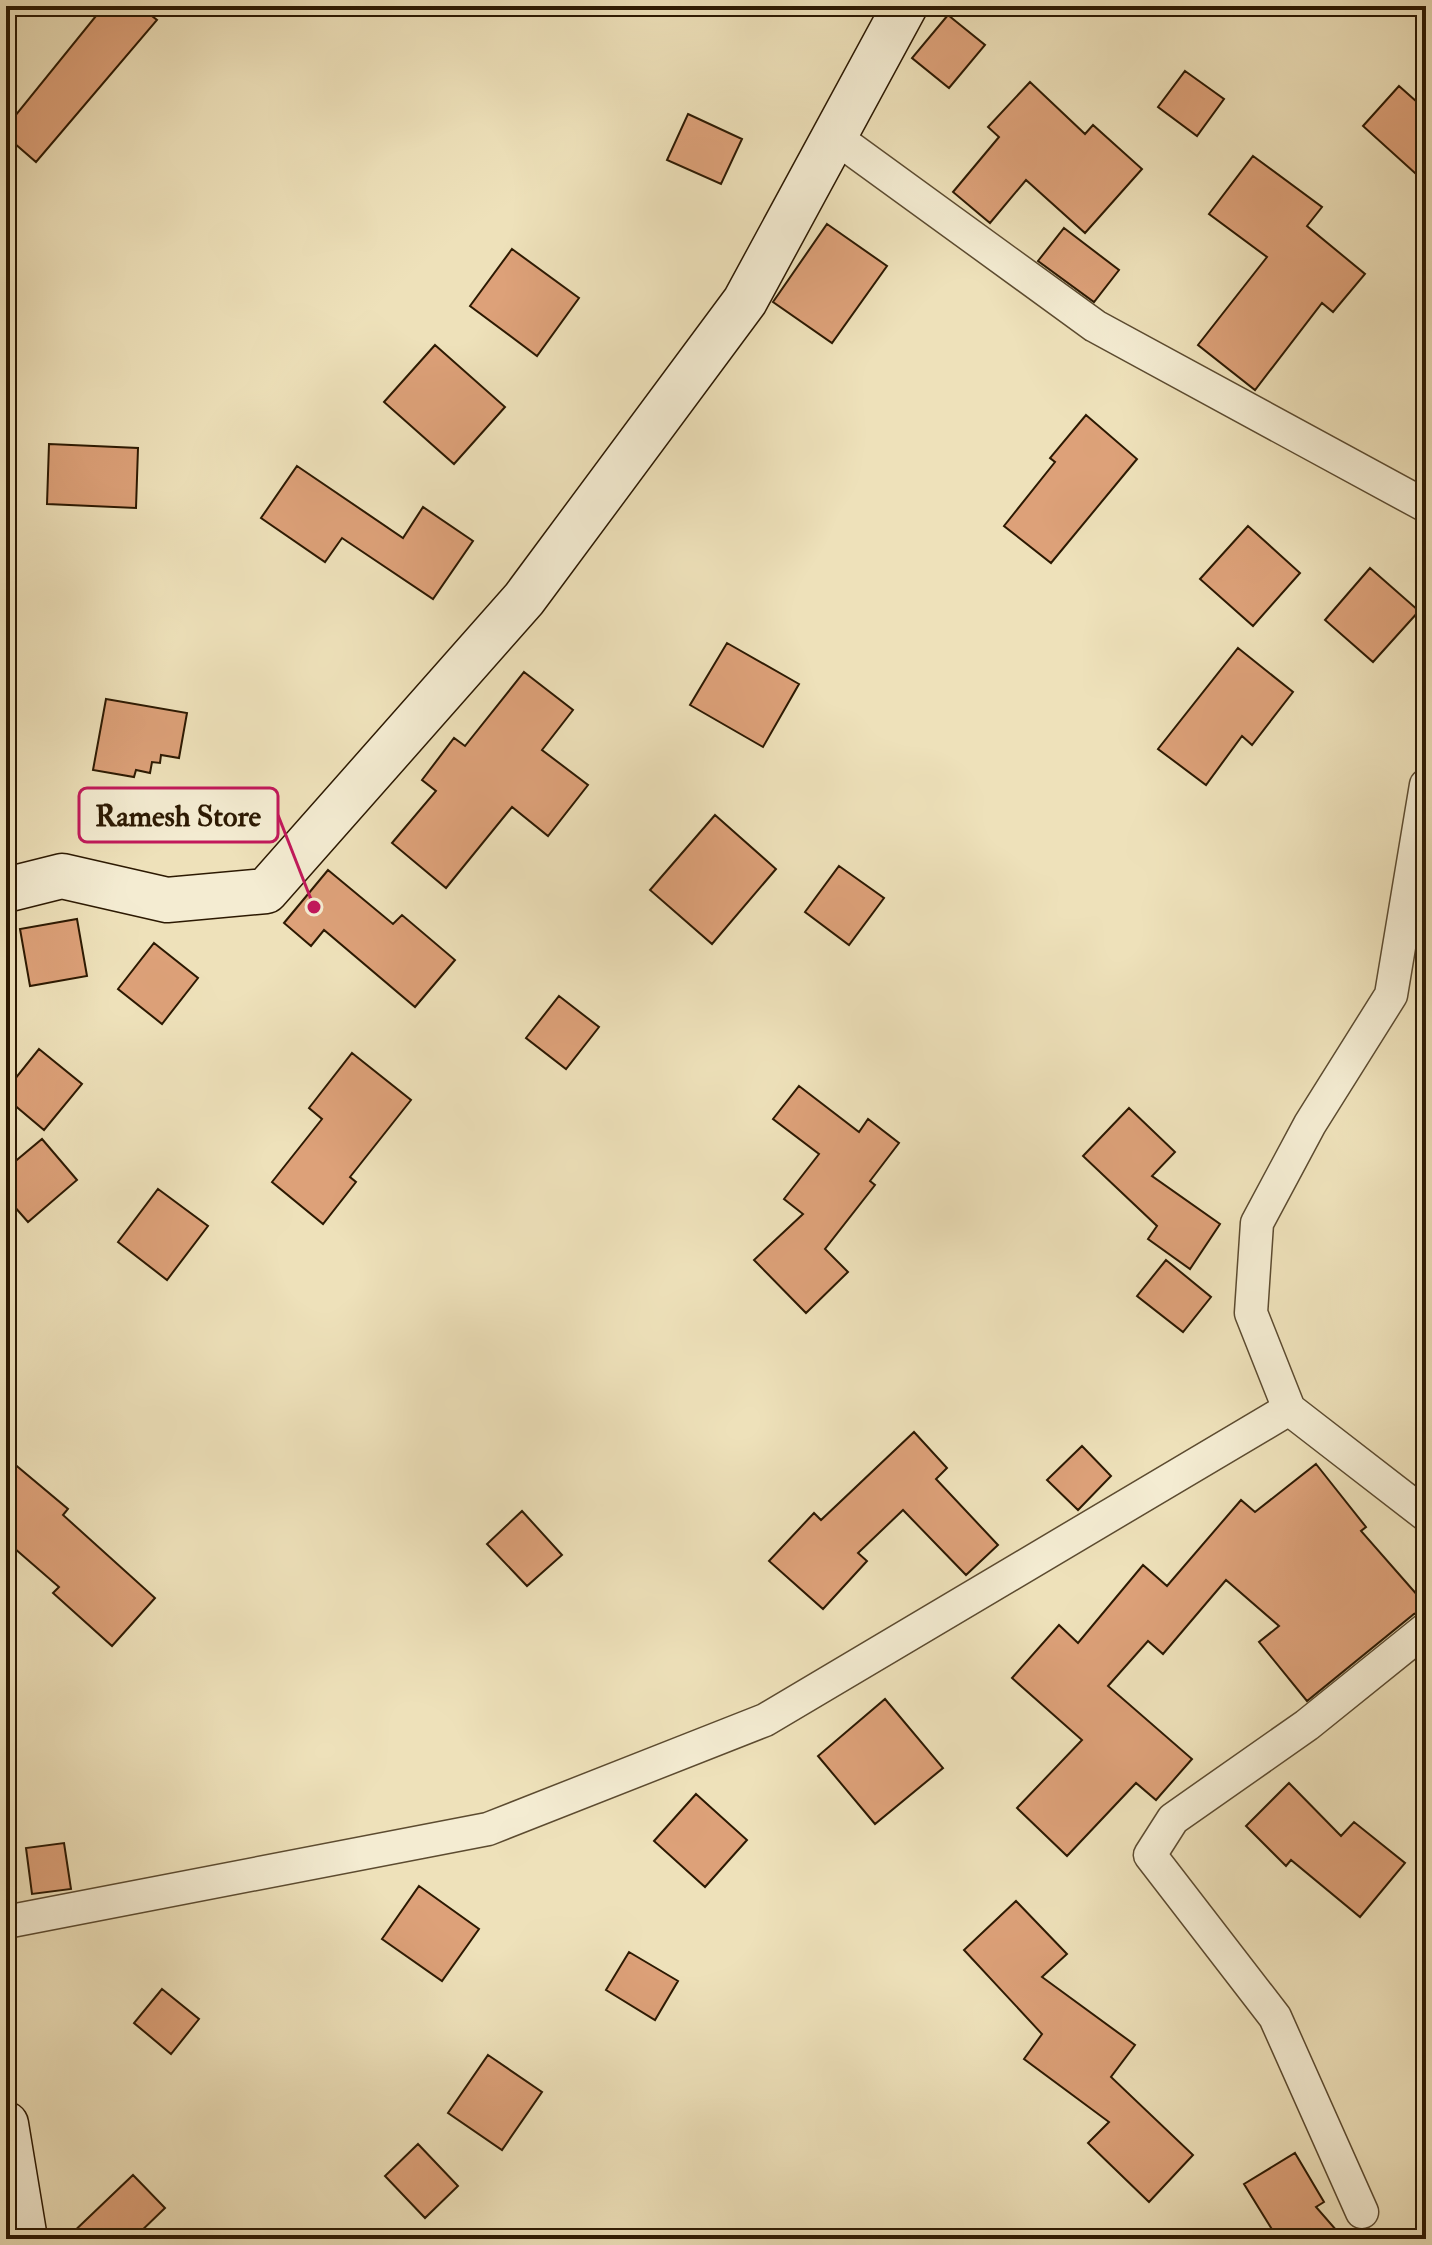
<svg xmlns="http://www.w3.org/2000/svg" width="1432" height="2245" viewBox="0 0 1432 2245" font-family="'IM FELL Double Pica',serif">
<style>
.building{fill:#dda179;stroke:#2c1902;stroke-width:2}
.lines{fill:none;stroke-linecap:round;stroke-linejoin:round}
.minor-casing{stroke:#5c4b30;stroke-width:35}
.secondary-casing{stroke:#2c1902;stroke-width:47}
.minor{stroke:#f4ecd2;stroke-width:32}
.secondary{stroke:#f4ecd2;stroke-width:44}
.leader{fill:none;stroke:#c2185b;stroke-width:3}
.callout-dot{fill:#c2185b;stroke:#f4ecd2;stroke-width:3}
.callout{fill:#f4ecd2;stroke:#c2185b;stroke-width:3}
.callout-label{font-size:30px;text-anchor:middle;font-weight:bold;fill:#2c1902}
</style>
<rect width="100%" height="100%" fill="#eee1ba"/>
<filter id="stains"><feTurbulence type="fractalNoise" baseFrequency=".0025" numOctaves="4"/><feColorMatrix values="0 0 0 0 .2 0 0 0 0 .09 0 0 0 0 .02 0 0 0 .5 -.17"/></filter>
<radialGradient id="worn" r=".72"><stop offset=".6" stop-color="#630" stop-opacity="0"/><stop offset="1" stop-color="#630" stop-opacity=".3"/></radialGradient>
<!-- building -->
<path class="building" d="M 104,6 L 139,6 L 157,20 L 36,162 L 6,136 L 6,127 Z
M 948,15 L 985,45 L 949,88 L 912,58 Z
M 1185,71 L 1224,99 L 1197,136 L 1158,107 Z
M 1030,82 L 1085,134 L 1093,125 L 1142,169 L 1085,233 L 1026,180 L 990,223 L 953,192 L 999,137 L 988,127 Z
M 1399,86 L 1426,110 L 1426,183 L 1363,126 Z
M 688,114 L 742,139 L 721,184 L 667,160 Z
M 1253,156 L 1322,207 L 1307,226 L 1365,274 L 1333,312 L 1322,303 L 1255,390 L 1198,345 L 1267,257 L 1209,214 Z
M 827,224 L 887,266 L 832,343 L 773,302 Z
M 1064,228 L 1119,270 L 1094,302 L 1038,261 Z
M 512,249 L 579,298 L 537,356 L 470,306 Z
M 435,345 L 505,407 L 454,464 L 384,402 Z
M 1086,415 L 1137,459 L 1051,563 L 1004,526 L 1055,462 L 1050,458 Z
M 49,444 L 138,448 L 136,508 L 47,504 Z
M 297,466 L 403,538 L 423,507 L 473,541 L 433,599 L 342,538 L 325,562 L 261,518 Z
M 1248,526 L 1300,573 L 1253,626 L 1200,579 Z
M 1370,568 L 1419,611 L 1373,662 L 1325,620 Z
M 727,643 L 799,684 L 763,747 L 690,705 Z
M 1238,648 L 1293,692 L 1252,745 L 1242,736 L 1206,785 L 1158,749 Z
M 524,672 L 573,710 L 542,750 L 588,785 L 548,836 L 512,807 L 446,888 L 392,843 L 436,791 L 422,780 L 454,738 L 465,746 Z
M 106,699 L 187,713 L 179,758 L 161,755 L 160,763 L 152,762 L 150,773 L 136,770 L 134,777 L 93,770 Z
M 715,815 L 776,869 L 712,944 L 650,890 Z
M 839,866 L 884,898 L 849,945 L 805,912 Z
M 328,870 L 393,924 L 402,915 L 455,960 L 415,1007 L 324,930 L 311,946 L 284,923 Z
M 77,919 L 87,976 L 30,986 L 20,929 Z
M 154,943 L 198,978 L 162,1024 L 118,989 Z
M 559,996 L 599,1027 L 566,1069 L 526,1038 Z
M 39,1049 L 82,1084 L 44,1130 L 6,1098 L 6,1090 Z
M 352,1053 L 411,1100 L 350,1177 L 356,1182 L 323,1224 L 272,1182 L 322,1119 L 309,1108 Z
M 799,1086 L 859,1132 L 868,1119 L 899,1143 L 870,1181 L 875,1185 L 825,1249 L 848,1272 L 806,1313 L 754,1260 L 803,1214 L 784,1199 L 819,1154 L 773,1119 Z
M 1129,1108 L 1175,1152 L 1152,1176 L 1220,1224 L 1190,1269 L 1148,1239 L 1157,1226 L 1083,1156 Z
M 42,1139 L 77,1180 L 28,1222 L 6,1197 L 6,1169 Z
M 158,1189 L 208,1226 L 167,1280 L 118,1242 Z
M 1166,1260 L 1211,1297 L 1183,1332 L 1137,1296 Z
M 914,1432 L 947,1468 L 936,1479 L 998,1545 L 966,1575 L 903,1510 L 858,1553 L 867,1561 L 823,1609 L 769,1561 L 814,1513 L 821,1520 Z
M 1082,1446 L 1111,1476 L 1078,1510 L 1047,1480 Z
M 6,1457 L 68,1509 L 63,1515 L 155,1598 L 112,1646 L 53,1593 L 59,1587 L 6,1541 Z
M 1316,1464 L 1366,1527 L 1361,1531 L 1426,1605 L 1426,1610 L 1414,1614 L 1307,1701 L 1259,1642 L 1279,1626 L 1226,1580 L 1163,1654 L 1148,1641 L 1108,1686 L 1192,1759 L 1156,1800 L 1136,1783 L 1067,1856 L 1017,1808 L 1082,1740 L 1012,1678 L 1059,1625 L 1078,1643 L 1143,1565 L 1167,1586 L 1241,1500 L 1255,1512 Z
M 522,1511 L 562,1555 L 527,1586 L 487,1544 Z
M 885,1699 L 943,1768 L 875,1824 L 818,1756 Z
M 1289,1783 L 1341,1836 L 1354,1822 L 1405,1863 L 1360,1917 L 1291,1860 L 1286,1866 L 1246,1826 Z
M 696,1794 L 747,1840 L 705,1887 L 654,1841 Z
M 64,1843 L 71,1889 L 32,1894 L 26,1848 Z
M 419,1886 L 479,1929 L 442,1981 L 382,1939 Z
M 1016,1901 L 1067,1954 L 1042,1977 L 1135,2045 L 1111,2077 L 1193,2155 L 1149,2202 L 1088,2143 L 1109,2122 L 1024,2059 L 1042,2034 L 964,1950 Z
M 629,1952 L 678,1981 L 655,2020 L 606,1990 Z
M 162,1989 L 199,2019 L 171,2054 L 134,2023 Z
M 488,2055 L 542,2092 L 502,2150 L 448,2113 Z
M 418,2144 L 458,2186 L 425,2218 L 385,2176 Z
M 1295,2153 L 1324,2202 L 1316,2207 L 1344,2239 L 1278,2239 L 1244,2184 Z
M 133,2175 L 165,2208 L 133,2239 L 66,2239 Z"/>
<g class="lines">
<defs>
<path id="minor" d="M 835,137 L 1095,326 L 1426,506
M 1426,785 L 1391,995 L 1310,1124 L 1257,1223 L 1251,1313 L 1289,1409 L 1426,1515
M 6,1922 L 488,1829 L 765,1720 L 1289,1409
M 1362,2212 L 1275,2017 L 1150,1855 L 1173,1819 L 1307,1725 L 1426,1629"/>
<path id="secondary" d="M 6,890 L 62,876 L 167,900 L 266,891 L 524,599 L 745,301 L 905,6
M 6,2124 L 25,2239"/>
</defs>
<!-- minor casing -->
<use href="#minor" class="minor-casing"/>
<!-- secondary casing -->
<use href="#secondary" class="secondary-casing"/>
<!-- minor -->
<use href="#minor" class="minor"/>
<!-- secondary -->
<use href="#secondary" class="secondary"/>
</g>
<!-- callouts -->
<path class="leader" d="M314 907L278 815"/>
<circle class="callout-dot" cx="314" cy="907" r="8"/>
<rect class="callout" x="79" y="788" width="199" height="54" rx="8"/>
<g class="callout-label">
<text x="178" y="826">Ramesh Store</text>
</g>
<!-- margin -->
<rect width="1432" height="2245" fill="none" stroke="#eee1ba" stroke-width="32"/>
<rect x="8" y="8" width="1416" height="2229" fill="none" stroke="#2c1902" stroke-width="4"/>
<rect x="16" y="16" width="1400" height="2213" fill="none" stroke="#2c1902" stroke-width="2"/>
<rect width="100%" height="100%" filter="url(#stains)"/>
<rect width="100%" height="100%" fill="url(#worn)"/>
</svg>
